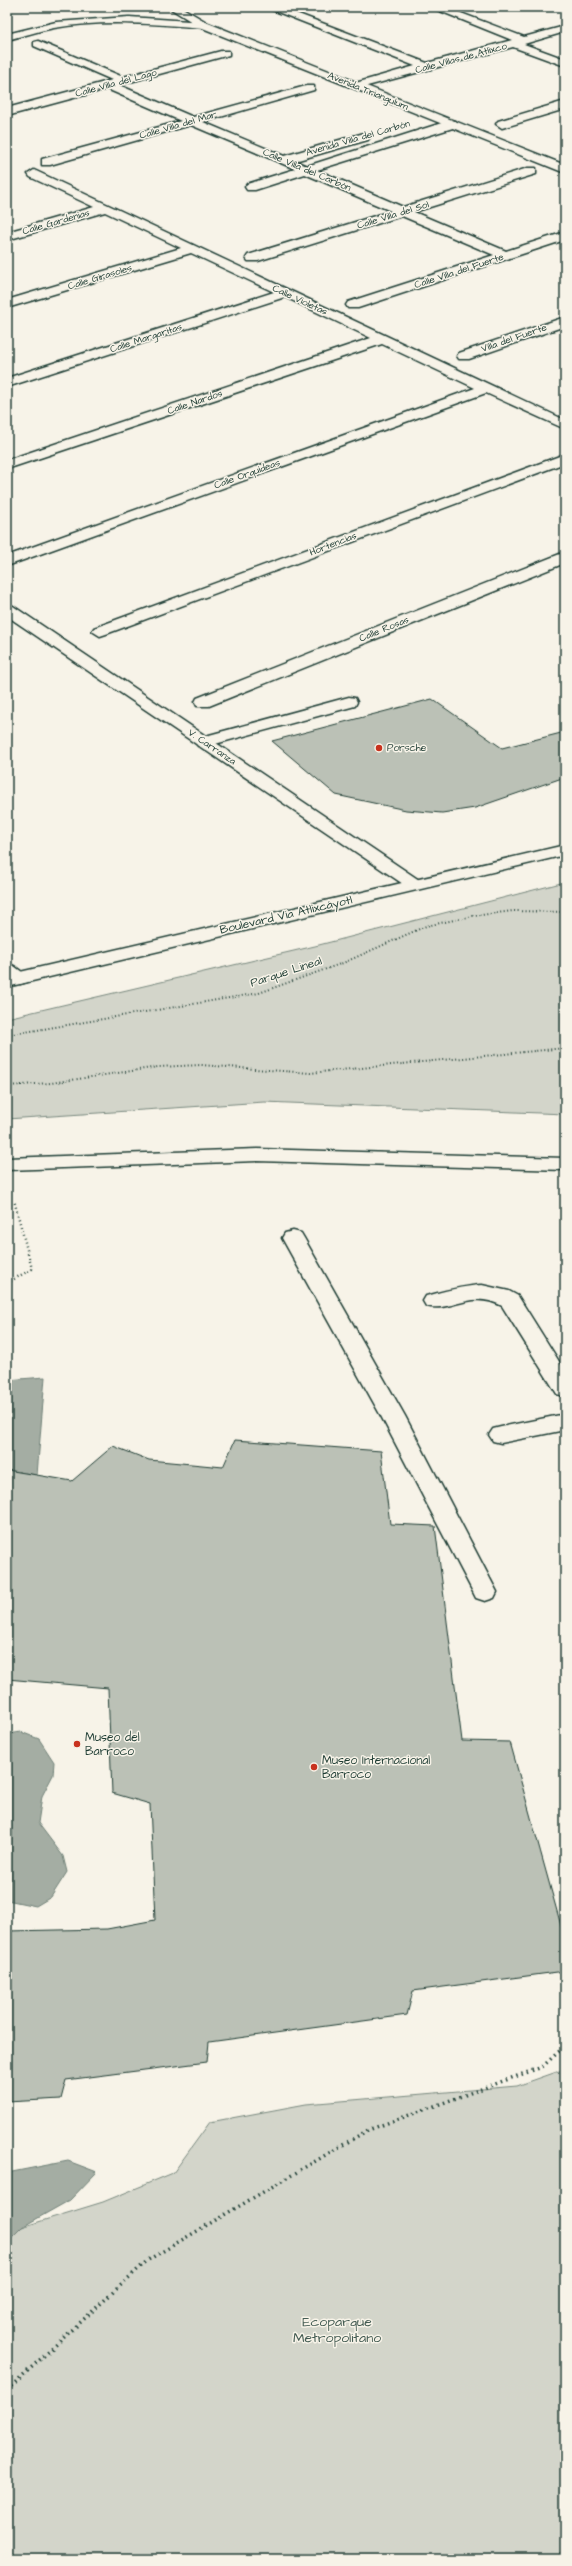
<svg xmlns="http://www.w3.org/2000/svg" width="572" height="2566" viewBox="0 0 572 2566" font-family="'Architects Daughter',sans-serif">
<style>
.green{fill:#d3d5ca;stroke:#79897f}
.water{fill:#a4ada3;stroke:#6f8077}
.building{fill:#bbc1b6;stroke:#1f3d34}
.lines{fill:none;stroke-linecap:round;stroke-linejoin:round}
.lane-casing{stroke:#1f3d34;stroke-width:3}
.street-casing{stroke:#1f3d34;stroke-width:3}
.secondary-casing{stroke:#1f3d34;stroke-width:3}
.path-far2{stroke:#1f3d34;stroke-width:2;stroke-dasharray:1 2.5;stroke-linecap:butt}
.path-far1{stroke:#1f3d34;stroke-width:2.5;stroke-dasharray:1 3;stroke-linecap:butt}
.path{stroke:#1f3d34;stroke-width:3.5;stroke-dasharray:1.5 4;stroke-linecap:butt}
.lane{fill:#f7f3e8;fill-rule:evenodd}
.street{fill:#f7f3e8;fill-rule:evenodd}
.secondary{fill:#f7f3e8;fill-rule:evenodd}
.poi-dot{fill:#c8321e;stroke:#f7f3e8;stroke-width:1.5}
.labels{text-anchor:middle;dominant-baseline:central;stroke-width:3;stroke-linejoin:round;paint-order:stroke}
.far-street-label{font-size:10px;fill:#1f3d34;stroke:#f7f3e8}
.far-poi-label{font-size:10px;fill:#1f3d34;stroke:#f7f3e8;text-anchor:start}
.street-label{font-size:12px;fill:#1f3d34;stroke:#f7f3e8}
.poi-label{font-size:12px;fill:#1f3d34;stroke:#f7f3e8;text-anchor:start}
.near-park-label{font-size:14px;fill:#435b52;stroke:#f7f3e8}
</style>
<rect width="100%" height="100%" fill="#f7f3e8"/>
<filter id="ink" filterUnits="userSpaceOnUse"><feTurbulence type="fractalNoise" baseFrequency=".025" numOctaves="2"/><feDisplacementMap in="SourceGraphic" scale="8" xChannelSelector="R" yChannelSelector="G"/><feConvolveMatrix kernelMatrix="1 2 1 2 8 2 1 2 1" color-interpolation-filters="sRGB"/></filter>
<g filter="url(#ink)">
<!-- green -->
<path class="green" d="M 565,882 L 565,1114 L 264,1102 L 7,1119 L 7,1018 L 315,946 Z
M 565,2069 L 565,2559 L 7,2559 L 7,2242 L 22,2227 L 103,2202 L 173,2173 L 210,2122 L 306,2104 L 517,2086 Z"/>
<!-- water -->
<path class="water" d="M 45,1377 L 37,1475 L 7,1470 L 7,1380 Z
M 21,1732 L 39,1739 L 54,1762 L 53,1775 L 42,1796 L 38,1823 L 63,1856 L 67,1872 L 51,1897 L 36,1906 L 7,1900 L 7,1734 Z
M 68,2161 L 97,2172 L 70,2200 L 22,2227 L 7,2242 L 7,2173 Z"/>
<!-- building -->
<path class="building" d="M 432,699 L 502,748 L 565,732 L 565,777 L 475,808 L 442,813 L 406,810 L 336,795 L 272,741 Z
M 235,1440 L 381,1451 L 390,1524 L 435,1526 L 462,1741 L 510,1742 L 565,1940 L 565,1971 L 413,1991 L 407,2015 L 209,2042 L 207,2062 L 66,2080 L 61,2099 L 7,2102 L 7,1931 L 107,1929 L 155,1920 L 150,1804 L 112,1793 L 108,1688 L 7,1679 L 7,1470 L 72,1481 L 113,1446 L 149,1460 L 223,1467 Z"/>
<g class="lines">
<defs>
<path id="lane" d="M 349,697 L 355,698 L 357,702 L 355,706 L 204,747 L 198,746 L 195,742 L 198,738 Z
M 7,964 L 14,966 L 30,978 L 27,982 L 20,984 L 7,978 Z
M 293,1231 L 301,1233 L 304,1238 L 405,1416 L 497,1592 L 494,1598 L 485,1601 L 476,1598 L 473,1592 L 381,1416 L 282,1238 L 285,1233 Z
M 482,1285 L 509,1291 L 518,1296 L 565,1371 L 565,1397 L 557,1394 L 502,1306 C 470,1289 452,1313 426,1306 L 423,1301 L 426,1296 C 445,1291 463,1286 482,1285 Z
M 565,1414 L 565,1430 L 501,1443 L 493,1441 L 489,1435 L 493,1429 L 501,1427 Z"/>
<path id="street" d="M 265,7 L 280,7 L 427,63 L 512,40 L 430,7 L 445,7 L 524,37 L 565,26 L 565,32 L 524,44 L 565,59 L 565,66 L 513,47 L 356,89 L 350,86 L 352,84 L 415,66 Z
M 129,17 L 204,22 L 209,25 L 204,28 C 155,24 104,19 54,28 C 38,31 23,36 7,40 L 7,34 L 56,22 Z
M 38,41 L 123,77 L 221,51 L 229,51 L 229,55 L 119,85 L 193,117 L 306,86 L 314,86 L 314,90 L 203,122 L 284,156 L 364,133 L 370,137 L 368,140 L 295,161 L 307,166 L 448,121 L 456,121 L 456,127 L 317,170 L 403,207 L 528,168 L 536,168 L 536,174 L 414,212 L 506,251 L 565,232 L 565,240 L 358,308 L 348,308 L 346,305 L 348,302 L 494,255 L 402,216 L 258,261 L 248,261 L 246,258 L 248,255 L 391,211 L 305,174 L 255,190 L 247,190 L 245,187 L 247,184 L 295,169 L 191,125 L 50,165 L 42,165 L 42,159 L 181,121 L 107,89 L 7,116 L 7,108 L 112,80 L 34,46 L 34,42 Z
M 565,101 L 565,109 L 502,128 L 496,124 L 498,121 Z
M 34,170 L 565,420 L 565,429 L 486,393 L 7,566 L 7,556 L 475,388 L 382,344 L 7,469 L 7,460 L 371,338 L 285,297 L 7,387 L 7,378 L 274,292 L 191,253 L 7,308 L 7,300 L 181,248 L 105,212 L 7,240 L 7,232 L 94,207 L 30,177 L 28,174 Z
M 565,317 L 565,326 L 469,359 L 459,359 L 457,356 L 459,353 Z
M 565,454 L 565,463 L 106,634 L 100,636 L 92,631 L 94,628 Z
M 565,552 L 565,563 L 209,706 L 197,706 L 195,702 L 197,698 Z
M 7,604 L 13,606 L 425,884 L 423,888 L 409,888 L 7,616 Z"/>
<path id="secondary" d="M 168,7 L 181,7 L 208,23 L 565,165 L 565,173 L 200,27 Z
M 565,845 L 565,855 L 7,987 L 7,975 Z
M 257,1149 L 565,1158 L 565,1170 L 257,1161 L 7,1170 L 7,1158 Z"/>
</defs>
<!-- lane casing -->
<use href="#lane" class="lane-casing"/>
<!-- street casing -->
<use href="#street" class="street-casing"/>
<!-- secondary casing -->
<use href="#secondary" class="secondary-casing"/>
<!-- path-far2 -->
<path class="path-far2" d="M 7,1035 L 259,993 L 343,963 L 426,926 L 473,916 L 513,911 L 565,912
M 7,1086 L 51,1083 L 158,1067 L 201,1065 L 310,1073 L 565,1048"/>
<!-- path-far1 -->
<path class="path-far1" d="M 7,1283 L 32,1269 L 14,1200"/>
<!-- path -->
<path class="path" d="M 7,2390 L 148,2260 L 368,2130 L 542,2067 L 565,2046"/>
<!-- lane -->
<use href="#lane" class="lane"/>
<!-- street -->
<use href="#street" class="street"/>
<!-- secondary -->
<use href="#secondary" class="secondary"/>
</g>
</g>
<!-- markers -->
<g class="poi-dot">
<circle cx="379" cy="748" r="4"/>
<circle cx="77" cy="1744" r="4"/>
<circle cx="314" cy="1767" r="4"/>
</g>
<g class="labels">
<!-- far-street labels -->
<g class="far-street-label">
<text transform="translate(461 58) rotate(-15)">Calle Villas de Atlixco</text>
<text transform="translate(116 83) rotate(-15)">Calle Villa del Lago</text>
<text transform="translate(368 91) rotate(22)">Avenida Triangulum</text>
<text transform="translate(178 125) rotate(-16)">Calle Villa del Mar</text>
<text transform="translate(358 138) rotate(-16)">Avenida Villa del Carbón</text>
<text transform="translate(307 170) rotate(23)">Calle Villa del Carbón</text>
<text transform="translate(393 215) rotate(-17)">Calle Villa del Sol</text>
<text transform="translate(56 222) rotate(-16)">Calle Gardenias</text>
<text transform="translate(459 271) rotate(-18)">Calle Villa del Fuerte</text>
<text transform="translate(100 277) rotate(-17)">Calle Girasoles</text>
<text transform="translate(300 300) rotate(25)">Calle Violetas</text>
<text transform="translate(146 338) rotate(-18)">Calle Margaritas</text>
<text transform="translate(514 338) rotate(-19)">Villa del Fuerte</text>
<text transform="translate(195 402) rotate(-19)">Calle Nardos</text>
<text transform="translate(247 474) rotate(-20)">Calle Orquídeas</text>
<text transform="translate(333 544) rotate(-21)">Hortencias</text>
<text transform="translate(384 629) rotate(-22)">Calle Rosas</text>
<text transform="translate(212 747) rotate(34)">V. Carranza</text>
</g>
<!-- far-poi labels -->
<g class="far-poi-label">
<text x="387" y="748">Porsche</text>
</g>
<!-- street labels -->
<g class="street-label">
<text transform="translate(286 915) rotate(-13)">Boulevard Vía Atlixcáyotl</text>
<text transform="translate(286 972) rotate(-18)">Parque Lineal</text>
</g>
<!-- poi labels -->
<g class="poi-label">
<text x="85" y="1737">Museo del<tspan x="85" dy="14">Barroco</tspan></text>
<text x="322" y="1760">Museo Internacional<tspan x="322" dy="14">Barroco</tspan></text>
</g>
<!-- near-park labels -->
<g class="near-park-label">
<text x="337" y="2322">Ecoparque<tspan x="337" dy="16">Metropolitano</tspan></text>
</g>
</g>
<!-- margin -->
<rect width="572" height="2566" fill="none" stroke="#f7f3e8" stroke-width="24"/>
<rect x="12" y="12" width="548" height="2542" fill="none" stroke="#1f3d34" stroke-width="1.5" filter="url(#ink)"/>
</svg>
